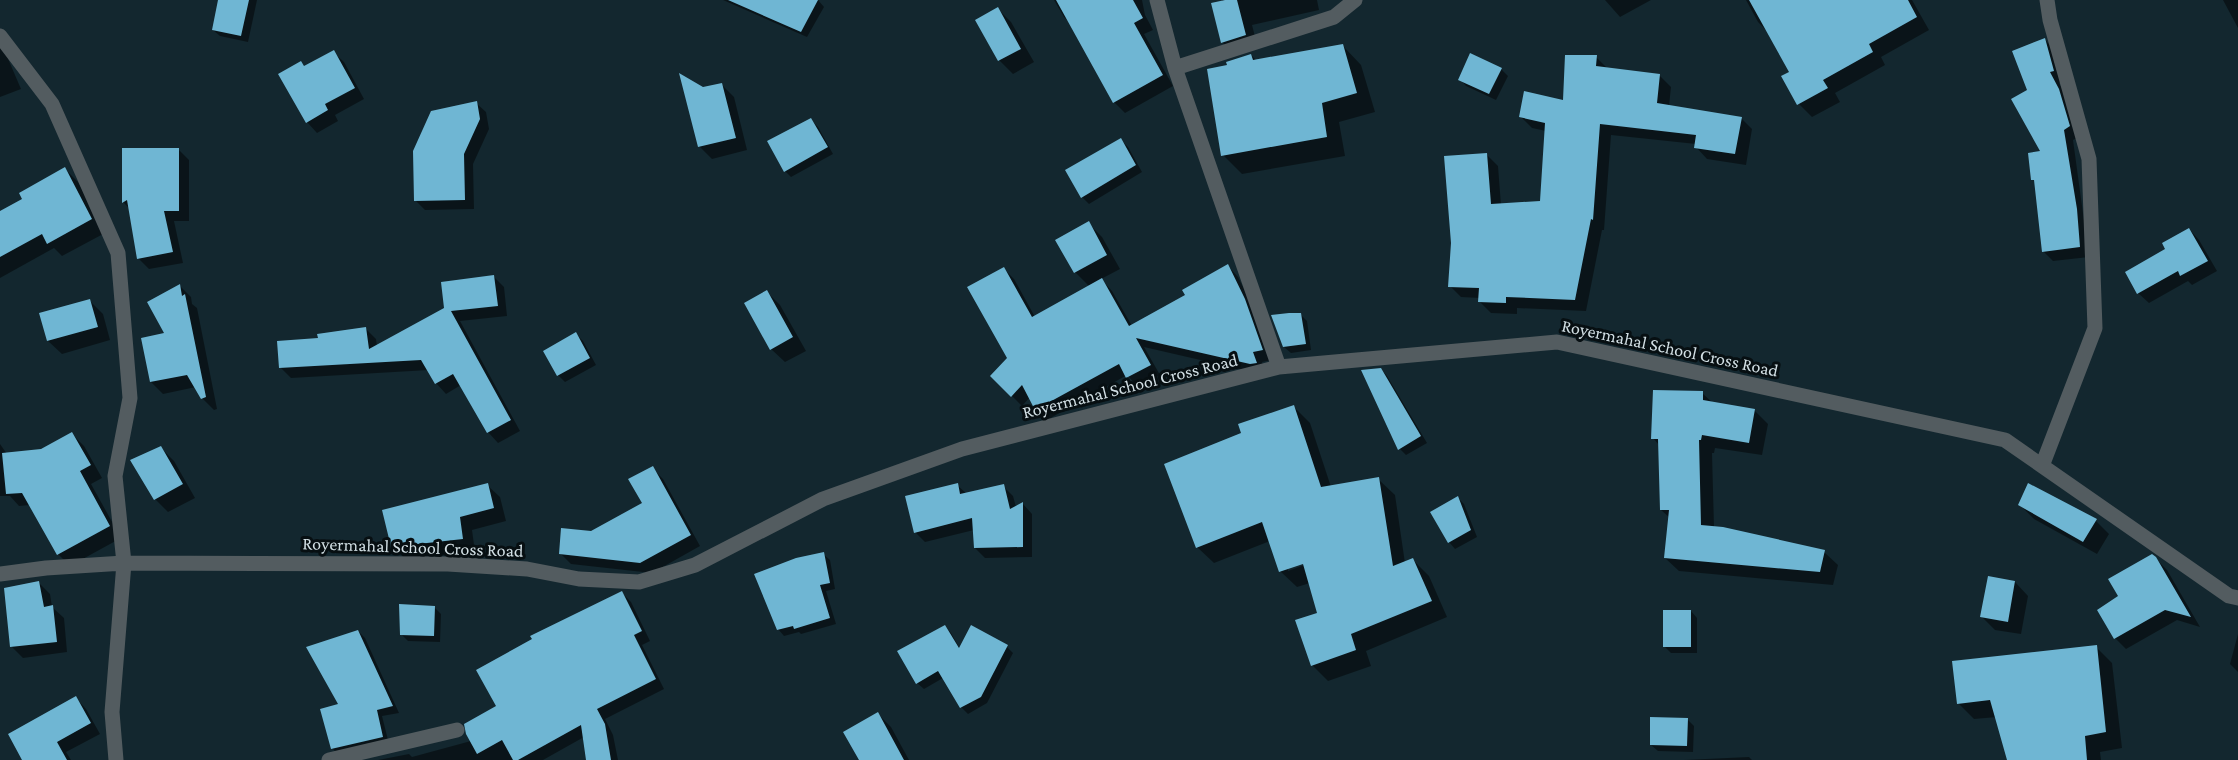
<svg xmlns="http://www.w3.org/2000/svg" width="2238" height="760" viewBox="0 0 2238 760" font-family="'Crimson Pro',serif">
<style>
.shadow{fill:#0007;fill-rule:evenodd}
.building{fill:#6fb6d3}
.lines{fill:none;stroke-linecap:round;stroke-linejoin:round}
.minor{stroke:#535c60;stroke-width:15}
.labels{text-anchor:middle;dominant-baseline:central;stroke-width:6;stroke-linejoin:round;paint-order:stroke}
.street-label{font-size:18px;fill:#d2dfe4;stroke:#070f12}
</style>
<rect width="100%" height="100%" fill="#13272f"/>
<!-- shadow -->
<path class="shadow" d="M 220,0 L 257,0 L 248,42 L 220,36 L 213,30 Z
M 723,0 L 818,0 L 824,7 L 807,37 Z
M 1054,0 L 1142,0 L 1145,15 L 1153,30 L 1144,34 L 1173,86 L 1125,113 L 1114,102 L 1071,24 L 1064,17 Z
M 1222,0 L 1317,0 L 1319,10 L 1252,25 L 1258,48 L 1235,55 L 1222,42 Z
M 1605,0 L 1651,0 L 1620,17 Z
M 1746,0 L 1912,0 L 1929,30 L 1881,57 L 1885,65 L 1835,93 L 1840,102 L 1812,117 L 1799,104 L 1783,76 L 1791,72 L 1768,32 L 1758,22 Z
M 2223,0 L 2238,0 L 2238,28 Z
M 998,9 L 1011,22 L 1034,62 L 1013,74 L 999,60 L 977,20 Z
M 0,40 L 21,89 L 0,97 Z
M 2045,40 L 2055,50 L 2063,81 L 2059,83 L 2069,101 L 2079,137 L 2073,140 L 2089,257 L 2053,261 L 2043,251 L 2035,182 L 2033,179 L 2043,152 L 2029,91 Z
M 1343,46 L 1361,65 L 1375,112 L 1339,122 L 1345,156 L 1242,174 L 1223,155 L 1229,66 L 1251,55 L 1257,61 Z
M 333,52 L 344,62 L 364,99 L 335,115 L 338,121 L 317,133 L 307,122 L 301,63 L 305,67 Z
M 1596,57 L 1607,68 L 1660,76 L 1671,87 L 1669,106 L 1741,118 L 1752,129 L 1746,165 L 1707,159 L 1696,147 L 1696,144 L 1611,135 L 1604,230 L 1602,230 L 1586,311 L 1517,308 L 1517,314 L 1491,313 L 1480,302 L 1480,298 L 1461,297 L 1450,286 L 1486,154 L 1498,166 L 1501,205 L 1541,203 L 1546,131 L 1532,128 L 1521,117 L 1565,102 Z
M 1501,69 L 1508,76 L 1496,100 L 1466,86 L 1460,79 Z
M 721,84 L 734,97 L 747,150 L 712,159 L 699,146 L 703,89 Z
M 476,103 L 486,112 L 489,129 L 473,164 L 474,209 L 425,210 L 416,201 Z
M 811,120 L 818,127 L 833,154 L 791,177 L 785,171 Z
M 1121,140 L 1128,147 L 1142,172 L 1089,204 L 1082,197 Z
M 178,149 L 189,160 L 189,221 L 174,221 L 183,263 L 149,269 L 139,259 L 130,209 L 123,202 Z
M 65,169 L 78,182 L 105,233 L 62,256 L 54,248 L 0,278 L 0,213 L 24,199 Z
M 1088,223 L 1102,237 L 1120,269 L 1101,279 L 1112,291 L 1132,326 L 1187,296 L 1228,266 L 1238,277 L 1255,311 L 1272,360 L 1262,362 L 1266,373 L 1261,374 L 1144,347 L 1160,375 L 1138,387 L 1127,375 L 1047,420 L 1037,409 L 1030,397 L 1022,406 L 992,376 L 1008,358 L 1004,269 L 1014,279 L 1035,317 L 1090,287 L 1075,272 L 1057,240 Z
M 2189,229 L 2199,240 L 2217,271 L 2192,285 L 2188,281 L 2149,303 L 2138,293 L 2168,250 Z
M 494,277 L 504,287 L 507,316 L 460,321 L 520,431 L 498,443 L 488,432 L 461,385 L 446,394 L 436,383 L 429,370 L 291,378 L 280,367 L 319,339 L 365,328 L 376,339 L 377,347 L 445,309 Z
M 179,285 L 191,297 L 192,304 L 197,308 L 217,409 L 214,410 L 202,398 L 196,387 L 163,394 L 151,382 L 143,339 L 166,334 Z
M 767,292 L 780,305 L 806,351 L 785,362 L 771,349 Z
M 90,301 L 103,314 L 110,340 L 62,354 L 48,341 Z
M 1300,314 L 1307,321 L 1311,350 L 1291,353 L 1284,347 Z
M 576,334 L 583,341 L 596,365 L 565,382 L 558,375 Z
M 1381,369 L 1387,376 L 1427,443 L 1406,455 L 1400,449 Z
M 1702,393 L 1713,403 L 1754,410 L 1768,424 L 1762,455 L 1715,448 L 1714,453 L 1712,453 L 1714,527 L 1824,552 L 1838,565 L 1833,585 L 1679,571 L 1665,558 L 1670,518 L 1661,510 L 1659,445 L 1653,438 Z
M 1294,407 L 1310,423 L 1331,487 L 1378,479 L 1395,495 L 1405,563 L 1413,560 L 1429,576 L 1447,617 L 1366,651 L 1371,666 L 1328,681 L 1312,665 L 1319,614 L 1310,583 L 1297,587 L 1280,571 L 1270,541 L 1214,563 L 1197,547 L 1243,433 ZM 1309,560 L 1310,563 L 1288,571 L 1288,567 Z
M 72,434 L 84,446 L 102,478 L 91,484 L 121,538 L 70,566 L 58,554 L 30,505 L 19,506 L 10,496 L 0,496 L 0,444 L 7,454 L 42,450 Z
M 160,447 L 174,461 L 195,498 L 168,512 L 155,499 Z
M 652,468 L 663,479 L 700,546 L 652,573 L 571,564 L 560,553 L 644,504 Z
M 487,485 L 500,497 L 506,521 L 472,530 L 475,552 L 405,559 L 393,546 Z
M 957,485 L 967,494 L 1003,486 L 1013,496 L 1016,507 L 1023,504 L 1032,514 L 1032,557 L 985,558 L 975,548 L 974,530 L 925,542 L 915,532 Z
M 1458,498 L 1464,504 L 1477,537 L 1455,549 L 1449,542 Z
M 2020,505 L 2096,521 L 2109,534 L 2097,554 L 2034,519 Z
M 823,554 L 830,560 L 835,589 L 826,591 L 836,624 L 801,634 L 799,632 L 784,636 L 778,629 Z
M 2155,558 L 2167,570 L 2200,627 L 2177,620 L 2126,649 L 2115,638 L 2120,597 Z
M 2015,582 L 2028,596 L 2021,634 L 1995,630 L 1982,617 Z
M 39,583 L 50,594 L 52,607 L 64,618 L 67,652 L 23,658 L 12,647 Z
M 622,593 L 631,602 L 650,641 L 642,645 L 664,689 L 605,719 L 613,735 L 618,760 L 588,760 L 584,737 L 543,760 L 378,760 L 409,754 L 412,757 L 471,741 L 498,707 Z
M 434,607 L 441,614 L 440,642 L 408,641 L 402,635 Z
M 1691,611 L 1697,618 L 1697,653 L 1671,653 L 1664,646 Z
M 945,626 L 951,633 L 960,649 L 1007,647 L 1013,653 L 987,703 L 968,714 L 961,707 L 943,678 L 924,689 L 917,683 Z
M 358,631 L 365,638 L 399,713 L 382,716 L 389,744 L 339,755 L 333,749 L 321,710 L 340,705 Z
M 2238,634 L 2238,672 L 2230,664 Z
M 2096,647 L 2112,663 L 2122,748 L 2100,752 L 2101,760 L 2009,760 L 1997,717 L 1974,719 L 1958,703 Z
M 76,698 L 86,709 L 100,734 L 66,752 L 71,760 L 24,760 Z
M 878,714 L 891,727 L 909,760 L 861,760 Z
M 1687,719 L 1694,726 L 1693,752 L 1658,751 L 1651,745 Z
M 1749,757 L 1752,760 L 1684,760 Z"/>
<!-- building -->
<path class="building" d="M 218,0 L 249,0 L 241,36 L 212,30 Z
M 728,0 L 818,0 L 801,32 Z
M 1056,0 L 1133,0 L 1143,18 L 1134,23 L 1163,75 L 1113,103 Z
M 1225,0 L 1237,0 L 1246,35 L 1221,43 L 1211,3 Z
M 1749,0 L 1908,0 L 1917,17 L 1869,44 L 1873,52 L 1823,80 L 1828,88 L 1797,105 L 1781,76 L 1789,72 Z
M 998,7 L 1021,49 L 998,61 L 975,20 Z
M 2045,38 L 2054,71 L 2050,72 L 2059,89 L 2070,126 L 2064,130 L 2077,209 L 2080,247 L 2042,252 L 2034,180 L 2031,180 L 2028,153 L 2040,151 L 2011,99 L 2027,90 L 2012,51 Z
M 1343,44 L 1357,93 L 1322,103 L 1327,137 L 1221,156 L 1207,69 L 1227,65 L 1226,62 L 1251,54 L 1253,60 Z
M 334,50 L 355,88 L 325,104 L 328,110 L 306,123 L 278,74 L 301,61 L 304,66 Z
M 1470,53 L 1502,68 L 1489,94 L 1458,80 Z
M 1565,55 L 1597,55 L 1596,66 L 1660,74 L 1657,103 L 1742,117 L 1735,154 L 1694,148 L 1696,135 L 1600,124 L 1593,220 L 1591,219 L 1575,300 L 1506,297 L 1506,303 L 1478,302 L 1479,288 L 1448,287 L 1451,243 L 1444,156 L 1487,153 L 1491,204 L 1540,201 L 1545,123 L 1519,117 L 1524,91 L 1563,100 Z
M 679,73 L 703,87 L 722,83 L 736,138 L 698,147 Z
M 477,101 L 480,119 L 464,154 L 465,200 L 414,201 L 413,151 L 431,111 Z
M 811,118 L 828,147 L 784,172 L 767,141 Z
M 1121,138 L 1136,165 L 1081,198 L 1065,170 Z
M 122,148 L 179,148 L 179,211 L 164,211 L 173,252 L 137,259 L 127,200 L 122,203 Z
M 65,167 L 92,219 L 47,244 L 42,234 L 0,257 L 0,211 L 22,199 L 19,193 Z
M 1089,221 L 1107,255 L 1074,273 L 1055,240 Z
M 2189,228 L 2208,261 L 2180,276 L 2178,271 L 2137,294 L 2125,272 L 2165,249 L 2162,243 Z
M 1228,264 L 1245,299 L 1263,350 L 1253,352 L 1257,363 L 1250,364 L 1136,338 L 1151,365 L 1126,378 L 1119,364 L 1035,410 L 1022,385 L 1011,397 L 990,376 L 1007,358 L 967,287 L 1004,267 L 1032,317 L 1102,278 L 1129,326 L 1185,295 L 1182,290 Z
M 494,275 L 498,306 L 451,311 L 511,420 L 487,433 L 453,374 L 435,384 L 421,360 L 279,368 L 277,341 L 318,338 L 317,334 L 366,327 L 369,349 L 444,308 L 441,282 Z
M 180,284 L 182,296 L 185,294 L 206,397 L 201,399 L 187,375 L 150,382 L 141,338 L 164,333 L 147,302 Z
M 767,290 L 793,337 L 770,350 L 744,303 Z
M 90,299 L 98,327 L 47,341 L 39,313 Z
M 1289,313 L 1301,313 L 1306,344 L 1283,347 L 1271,315 Z
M 576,332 L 590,358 L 557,376 L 543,351 Z
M 1381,368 L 1421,436 L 1398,450 L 1361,370 Z
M 1653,390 L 1703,391 L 1703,400 L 1755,409 L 1749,443 L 1702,435 L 1701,440 L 1699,440 L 1701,525 L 1723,527 L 1825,550 L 1820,572 L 1664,558 L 1669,510 L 1660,510 L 1658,439 L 1651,439 Z
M 1294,405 L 1321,487 L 1379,477 L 1393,566 L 1413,558 L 1432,601 L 1351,634 L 1356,650 L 1311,666 L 1295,620 L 1317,613 L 1303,564 L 1279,572 L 1262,522 L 1196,548 L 1164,464 L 1241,433 L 1238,424 Z
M 72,432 L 91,465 L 80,471 L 110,526 L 57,555 L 22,493 L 6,494 L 2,453 L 41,449 Z
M 161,446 L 183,484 L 154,500 L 130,460 Z
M 653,466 L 691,535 L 640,563 L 559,554 L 561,528 L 591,531 L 642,503 L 628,479 Z
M 488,483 L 494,508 L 460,517 L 463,539 L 391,547 L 382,510 Z
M 958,483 L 960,494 L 1004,484 L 1010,509 L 1023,502 L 1023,547 L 974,548 L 972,518 L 914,533 L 905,496 Z
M 2028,483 L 2097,519 L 2083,542 L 2018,505 Z
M 1458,496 L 1471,530 L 1448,543 L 1430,512 Z
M 824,552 L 830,583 L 820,585 L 830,618 L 794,629 L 793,626 L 777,630 L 754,574 L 796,558 Z
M 2152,554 L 2156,557 L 2191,617 L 2165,610 L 2114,639 L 2097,610 L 2118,596 L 2108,579 Z
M 1988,576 L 2015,581 L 2008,622 L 1980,617 Z
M 39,581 L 44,607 L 53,605 L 57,642 L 10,647 L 4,588 Z
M 622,591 L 642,631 L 634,635 L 656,679 L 597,709 L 605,724 L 611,760 L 586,760 L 581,725 L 518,760 L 513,760 L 502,740 L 477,754 L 466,734 L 464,724 L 496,706 L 476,670 L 532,639 L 530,636 Z
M 399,604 L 435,606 L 434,636 L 400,635 Z
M 1663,610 L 1691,610 L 1691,647 L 1663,647 Z
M 945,625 L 959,648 L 971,625 L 1008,645 L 981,697 L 960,708 L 938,671 L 916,684 L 897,651 Z
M 358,630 L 393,706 L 377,710 L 383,737 L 331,749 L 320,709 L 338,704 L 306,647 Z
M 2097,645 L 2106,732 L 2085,736 L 2087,760 L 2007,760 L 1990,700 L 1957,704 L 1952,661 Z
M 76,696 L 91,723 L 57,742 L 67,760 L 22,760 L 8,734 Z
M 878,712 L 904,760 L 859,760 L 843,732 Z
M 1650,717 L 1688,718 L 1687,746 L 1650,745 Z"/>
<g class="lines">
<!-- minor -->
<path class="minor" d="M 1157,0 L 1175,68 L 1279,367
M 0,36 L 52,104 L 118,253 L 130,398 L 115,476 L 124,563 L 112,712 L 116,760
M 1175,68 L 1334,17 L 1355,0
M 2042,466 L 2095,328 L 2089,159 L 2050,20 L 2047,0
M 0,574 L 46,568 L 124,563 L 448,564 L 527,569 L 579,579 L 639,582 L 695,565 L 823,499 L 962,449 L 1279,367 L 1557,342 L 2005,440 L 2229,596 L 2238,598
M 329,760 L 457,730"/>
</g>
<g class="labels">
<!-- street labels -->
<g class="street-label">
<text transform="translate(1670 348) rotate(12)">Royermahal School Cross Road</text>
<text transform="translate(1130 386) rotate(-14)">Royermahal School Cross Road</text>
<text transform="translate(413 547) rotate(2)">Royermahal School Cross Road</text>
</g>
</g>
</svg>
